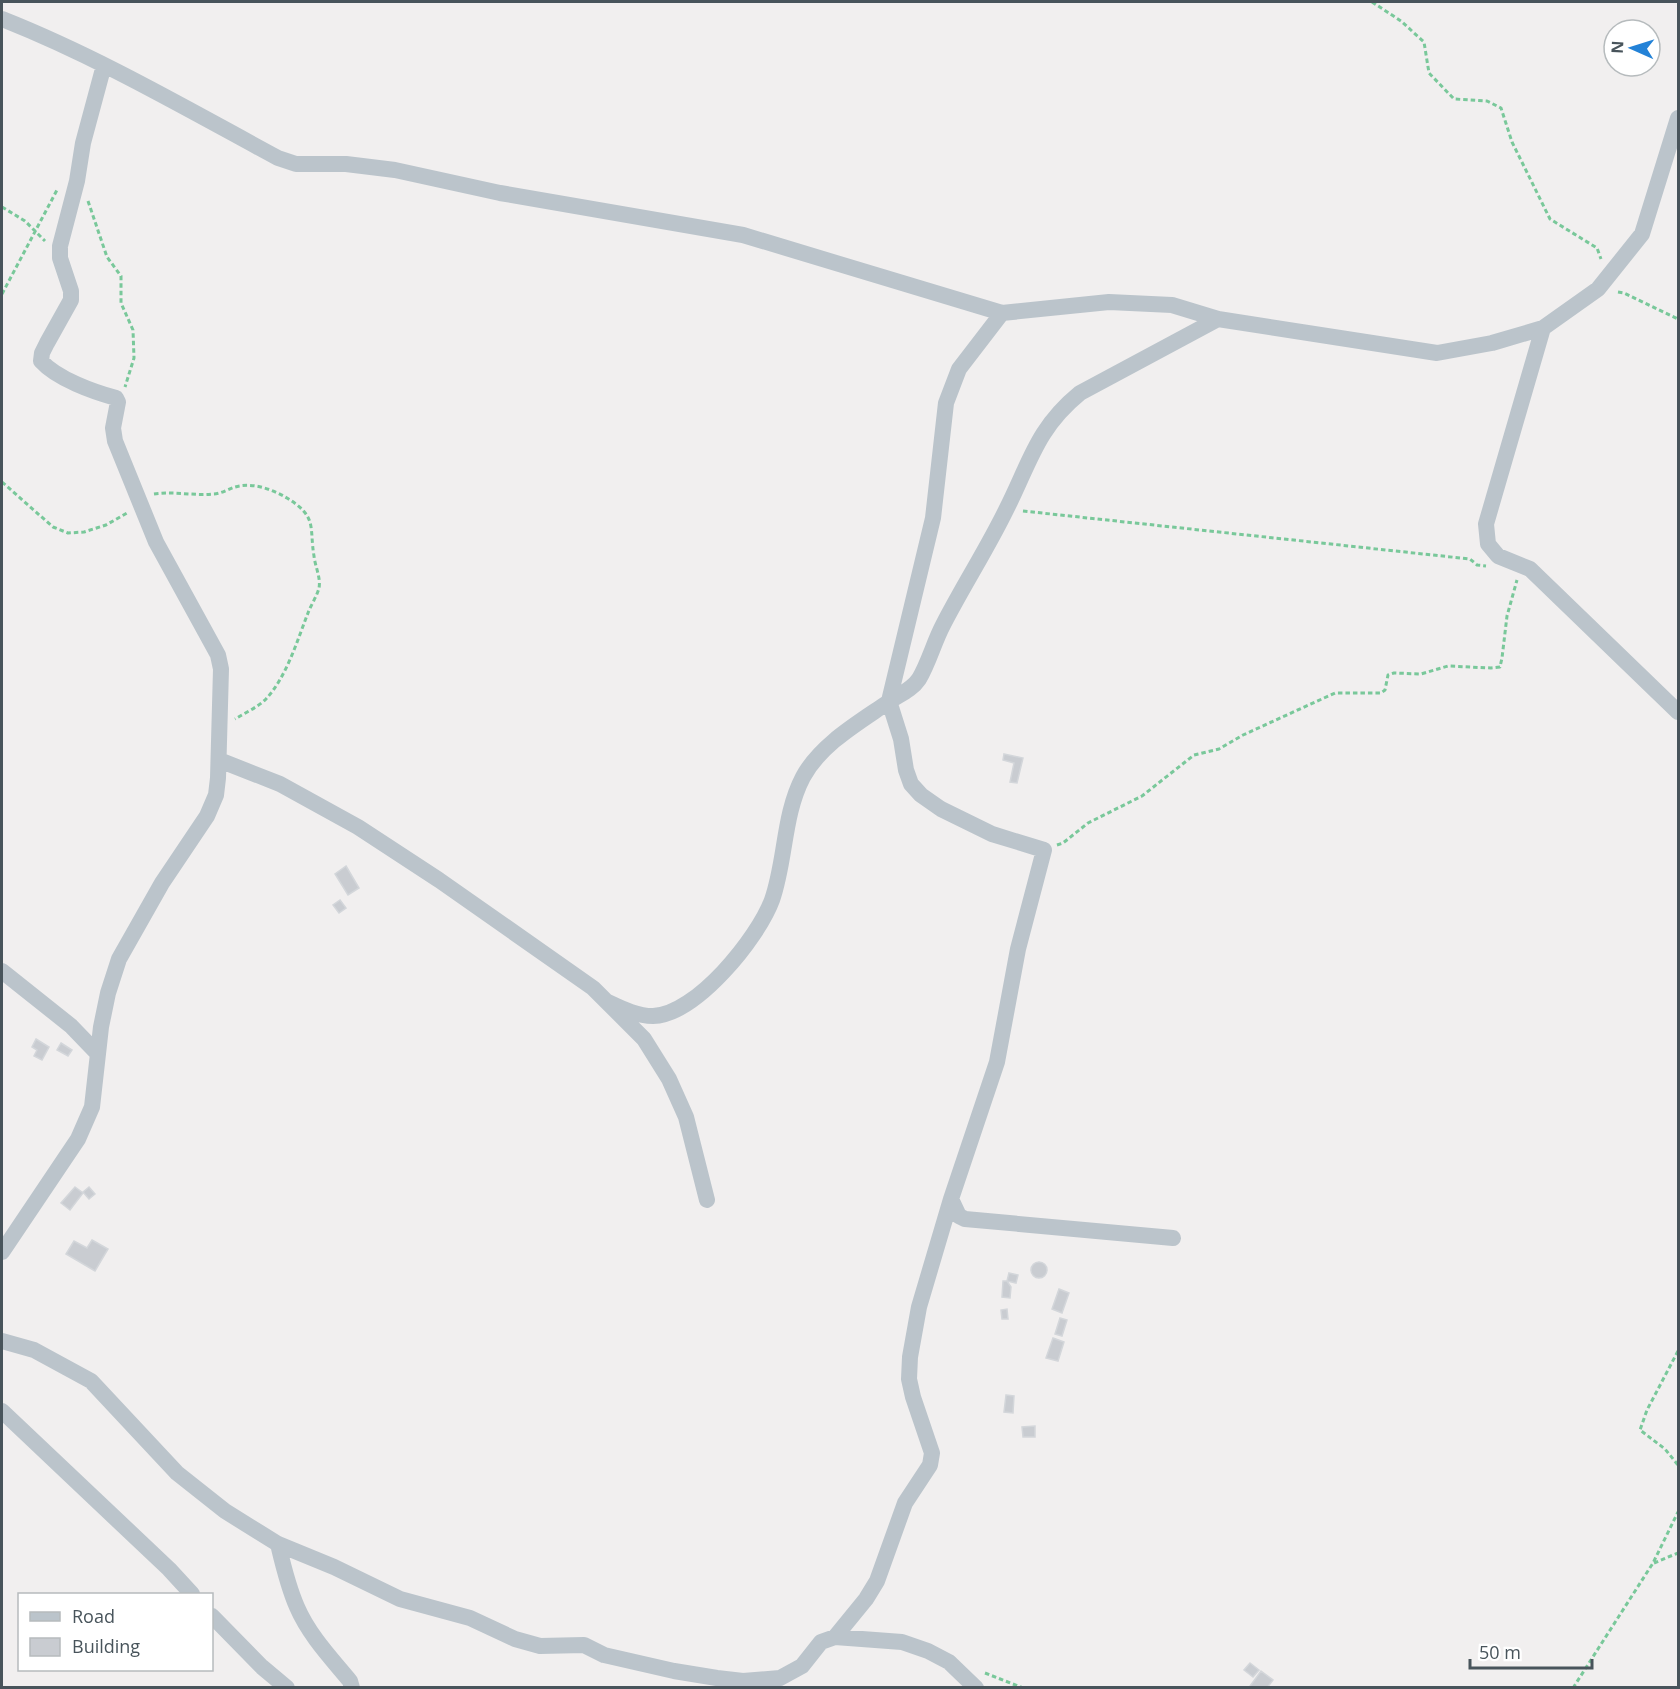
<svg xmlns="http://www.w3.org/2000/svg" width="1680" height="1689" viewBox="0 0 1680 1689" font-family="'Open Sans',sans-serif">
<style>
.building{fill:#c9ccd1;stroke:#d3d6da;stroke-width:1.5}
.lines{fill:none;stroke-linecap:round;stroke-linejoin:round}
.path{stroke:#79c89a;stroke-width:3;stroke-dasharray:4.5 3;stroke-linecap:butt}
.minor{stroke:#bbc4cb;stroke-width:16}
</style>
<rect width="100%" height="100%" fill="#f1efef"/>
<!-- building -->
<path class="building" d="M 1004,754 L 1023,758 L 1017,783 L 1010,782 L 1014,763 L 1003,760 Z
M 346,866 L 359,888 L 348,895 L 335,874 Z
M 340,900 L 346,908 L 339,913 L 333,905 Z
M 36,1039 L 49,1047 L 42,1060 L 34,1056 L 37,1050 L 32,1047 Z
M 61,1043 L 72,1050 L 68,1056 L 57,1050 Z
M 75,1187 L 83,1193 L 70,1210 L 61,1203 Z
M 89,1187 L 95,1194 L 89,1199 L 83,1192 Z
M 92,1240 L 108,1249 L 95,1271 L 66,1254 L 74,1241 L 87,1248 Z
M1031 1270a8 8 0 1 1 16 0a8 8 0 1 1-16 0Z
M 1009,1273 L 1018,1275 L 1016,1283 L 1007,1281 Z
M 1003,1281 L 1007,1281 L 1011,1287 L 1010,1298 L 1002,1297 Z
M 1059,1289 L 1069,1293 L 1062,1313 L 1052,1309 Z
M 1007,1309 L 1008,1319 L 1002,1319 L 1001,1310 Z
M 1060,1318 L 1067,1320 L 1062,1336 L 1055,1334 Z
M 1053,1338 L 1064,1342 L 1058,1361 L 1046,1358 Z
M 1006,1395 L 1014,1396 L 1013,1413 L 1004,1412 Z
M 1035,1426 L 1035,1437 L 1023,1437 L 1022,1427 Z
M 1250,1663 L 1259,1670 L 1253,1677 L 1244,1670 Z
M 1261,1671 L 1273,1680 L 1267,1688 L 1251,1688 L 1250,1686 Z"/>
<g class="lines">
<!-- path -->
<path class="path" d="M 1372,2 L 1401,21 L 1424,42 L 1429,73 L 1454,99 L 1487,101 L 1501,108 L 1512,142 L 1550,219 L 1597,248 L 1601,259
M 88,201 L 107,257 L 121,276 L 121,303 L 133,330 L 134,358 L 125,387
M 2,207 L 25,221 L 45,241
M 1618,292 L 1624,293 L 1678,319
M 2,294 L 57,190
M 2,482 L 53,527 L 68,533 L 84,532 L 106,525 L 127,513
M 154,494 C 174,491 194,496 213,494 C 221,494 228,489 235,487 C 252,482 272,489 287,498 C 318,517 309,527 314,556 C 315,566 321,578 319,588 C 317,596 311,605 308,613 C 297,641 287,676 266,699 C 258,707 245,713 235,719
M 1023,511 L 1470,559 L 1477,565 L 1486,566
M 1057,845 L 1063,843 L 1088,823 L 1142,796 L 1194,755 L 1219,749 L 1243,735 L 1335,693 L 1381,693 L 1385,690 L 1388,675 L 1394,673 L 1421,674 L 1448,666 L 1491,668 L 1500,667 L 1502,658 L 1507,616 L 1517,580
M 1678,1351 L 1647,1410 L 1640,1430 L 1665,1449 L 1678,1465
M 1654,1563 L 1678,1553
M 985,1673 L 1023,1688
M 1573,1688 L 1653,1563 L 1678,1512"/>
<!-- minor -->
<path class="minor" d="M 2,19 C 98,57 187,109 278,158 L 296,164 L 346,164 L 395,170 L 500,193 L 743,235 L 1002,313 L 1109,302 L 1172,305 L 1218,319 L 1437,353 L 1492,343 L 1543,328
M 1678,118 L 1642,234 L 1598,289 L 1543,328 L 1486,524 L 1488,544 L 1498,556 L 1530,569 L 1678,712
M 219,760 L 280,784 L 358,827 L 439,880 L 593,988 L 644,1039 L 669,1079 L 686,1117 L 707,1200
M 2,971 L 71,1026 L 97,1053
M 606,1001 C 621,1008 636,1016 653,1016 C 696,1015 758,938 772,900 C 786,860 783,815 803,777 C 820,745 858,723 887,703 C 898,695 911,691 919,679 C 929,662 934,642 943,625 C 963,586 987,549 1006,510 C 1030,463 1036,429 1080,393 L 1218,319
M 951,1199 L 959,1216 L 965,1219 L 1173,1238
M 2,1252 L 78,1139 L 92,1107 L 101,1027 L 108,993 L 119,959 L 162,883 L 207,816 L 216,795 L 218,778 L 221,669 L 218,655 L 156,542 L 115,441 L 113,428 L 118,402 L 116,398 C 94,392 57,379 41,361 L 42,353 L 47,343 L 71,300 L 71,291 L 60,258 L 60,246 L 77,181 L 83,143 L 104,65
M 2,1341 L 34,1350 L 91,1381 L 177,1473 L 225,1511 L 278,1544 L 334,1567 L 400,1599 L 470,1618 L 515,1639 L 540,1646 L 584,1645 L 604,1655 L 674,1671 L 717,1678 L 743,1681 L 780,1678 L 802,1666 L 821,1642 L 835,1637 L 902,1642 L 928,1651 L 949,1662 L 976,1688
M 2,1411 L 169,1569 L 192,1594
M 278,1544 C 283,1565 288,1587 297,1607 C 309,1635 331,1658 350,1681 L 352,1688
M 212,1616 L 262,1667 L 287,1688
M 835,1637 L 866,1599 L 877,1581 L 905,1503 L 930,1465 L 932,1453 L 913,1397 L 909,1379 L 910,1357 L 919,1307 L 951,1199 L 997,1062 L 1018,949 L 1044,850 L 992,834 L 941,809 L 921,795 L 911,784 L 906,770 L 901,739 L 889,701 L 933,518 L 946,403 L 959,369 L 1002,313"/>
</g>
<!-- border -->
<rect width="1680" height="1689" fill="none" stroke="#48545b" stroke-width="6"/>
<!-- legend -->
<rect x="18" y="1593" width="195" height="78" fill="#ffffff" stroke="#b6bbbd" stroke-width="1.5"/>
<rect x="30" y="1612" width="30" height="9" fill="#bbc4cb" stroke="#b6bbbd" stroke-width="1.5"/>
<text x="72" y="1623" font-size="18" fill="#48545b">Road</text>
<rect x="30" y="1638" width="30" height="18" fill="#c9ccd1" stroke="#b6bbbd" stroke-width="1.5"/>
<text x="72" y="1653" font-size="18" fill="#48545b">Building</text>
<!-- north arrow -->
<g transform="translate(1632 48) rotate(273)"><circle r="28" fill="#ffffff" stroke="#b6bbbd" stroke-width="1.5"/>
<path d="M0-4.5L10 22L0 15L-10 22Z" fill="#2382d7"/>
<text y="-9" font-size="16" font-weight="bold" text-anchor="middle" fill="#48545b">N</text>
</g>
<!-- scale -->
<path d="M1470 1659v9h122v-9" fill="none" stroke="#48545b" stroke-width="3"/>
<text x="1479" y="1659" font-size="18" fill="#48545b" stroke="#ffffff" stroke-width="4.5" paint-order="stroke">50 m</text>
</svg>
